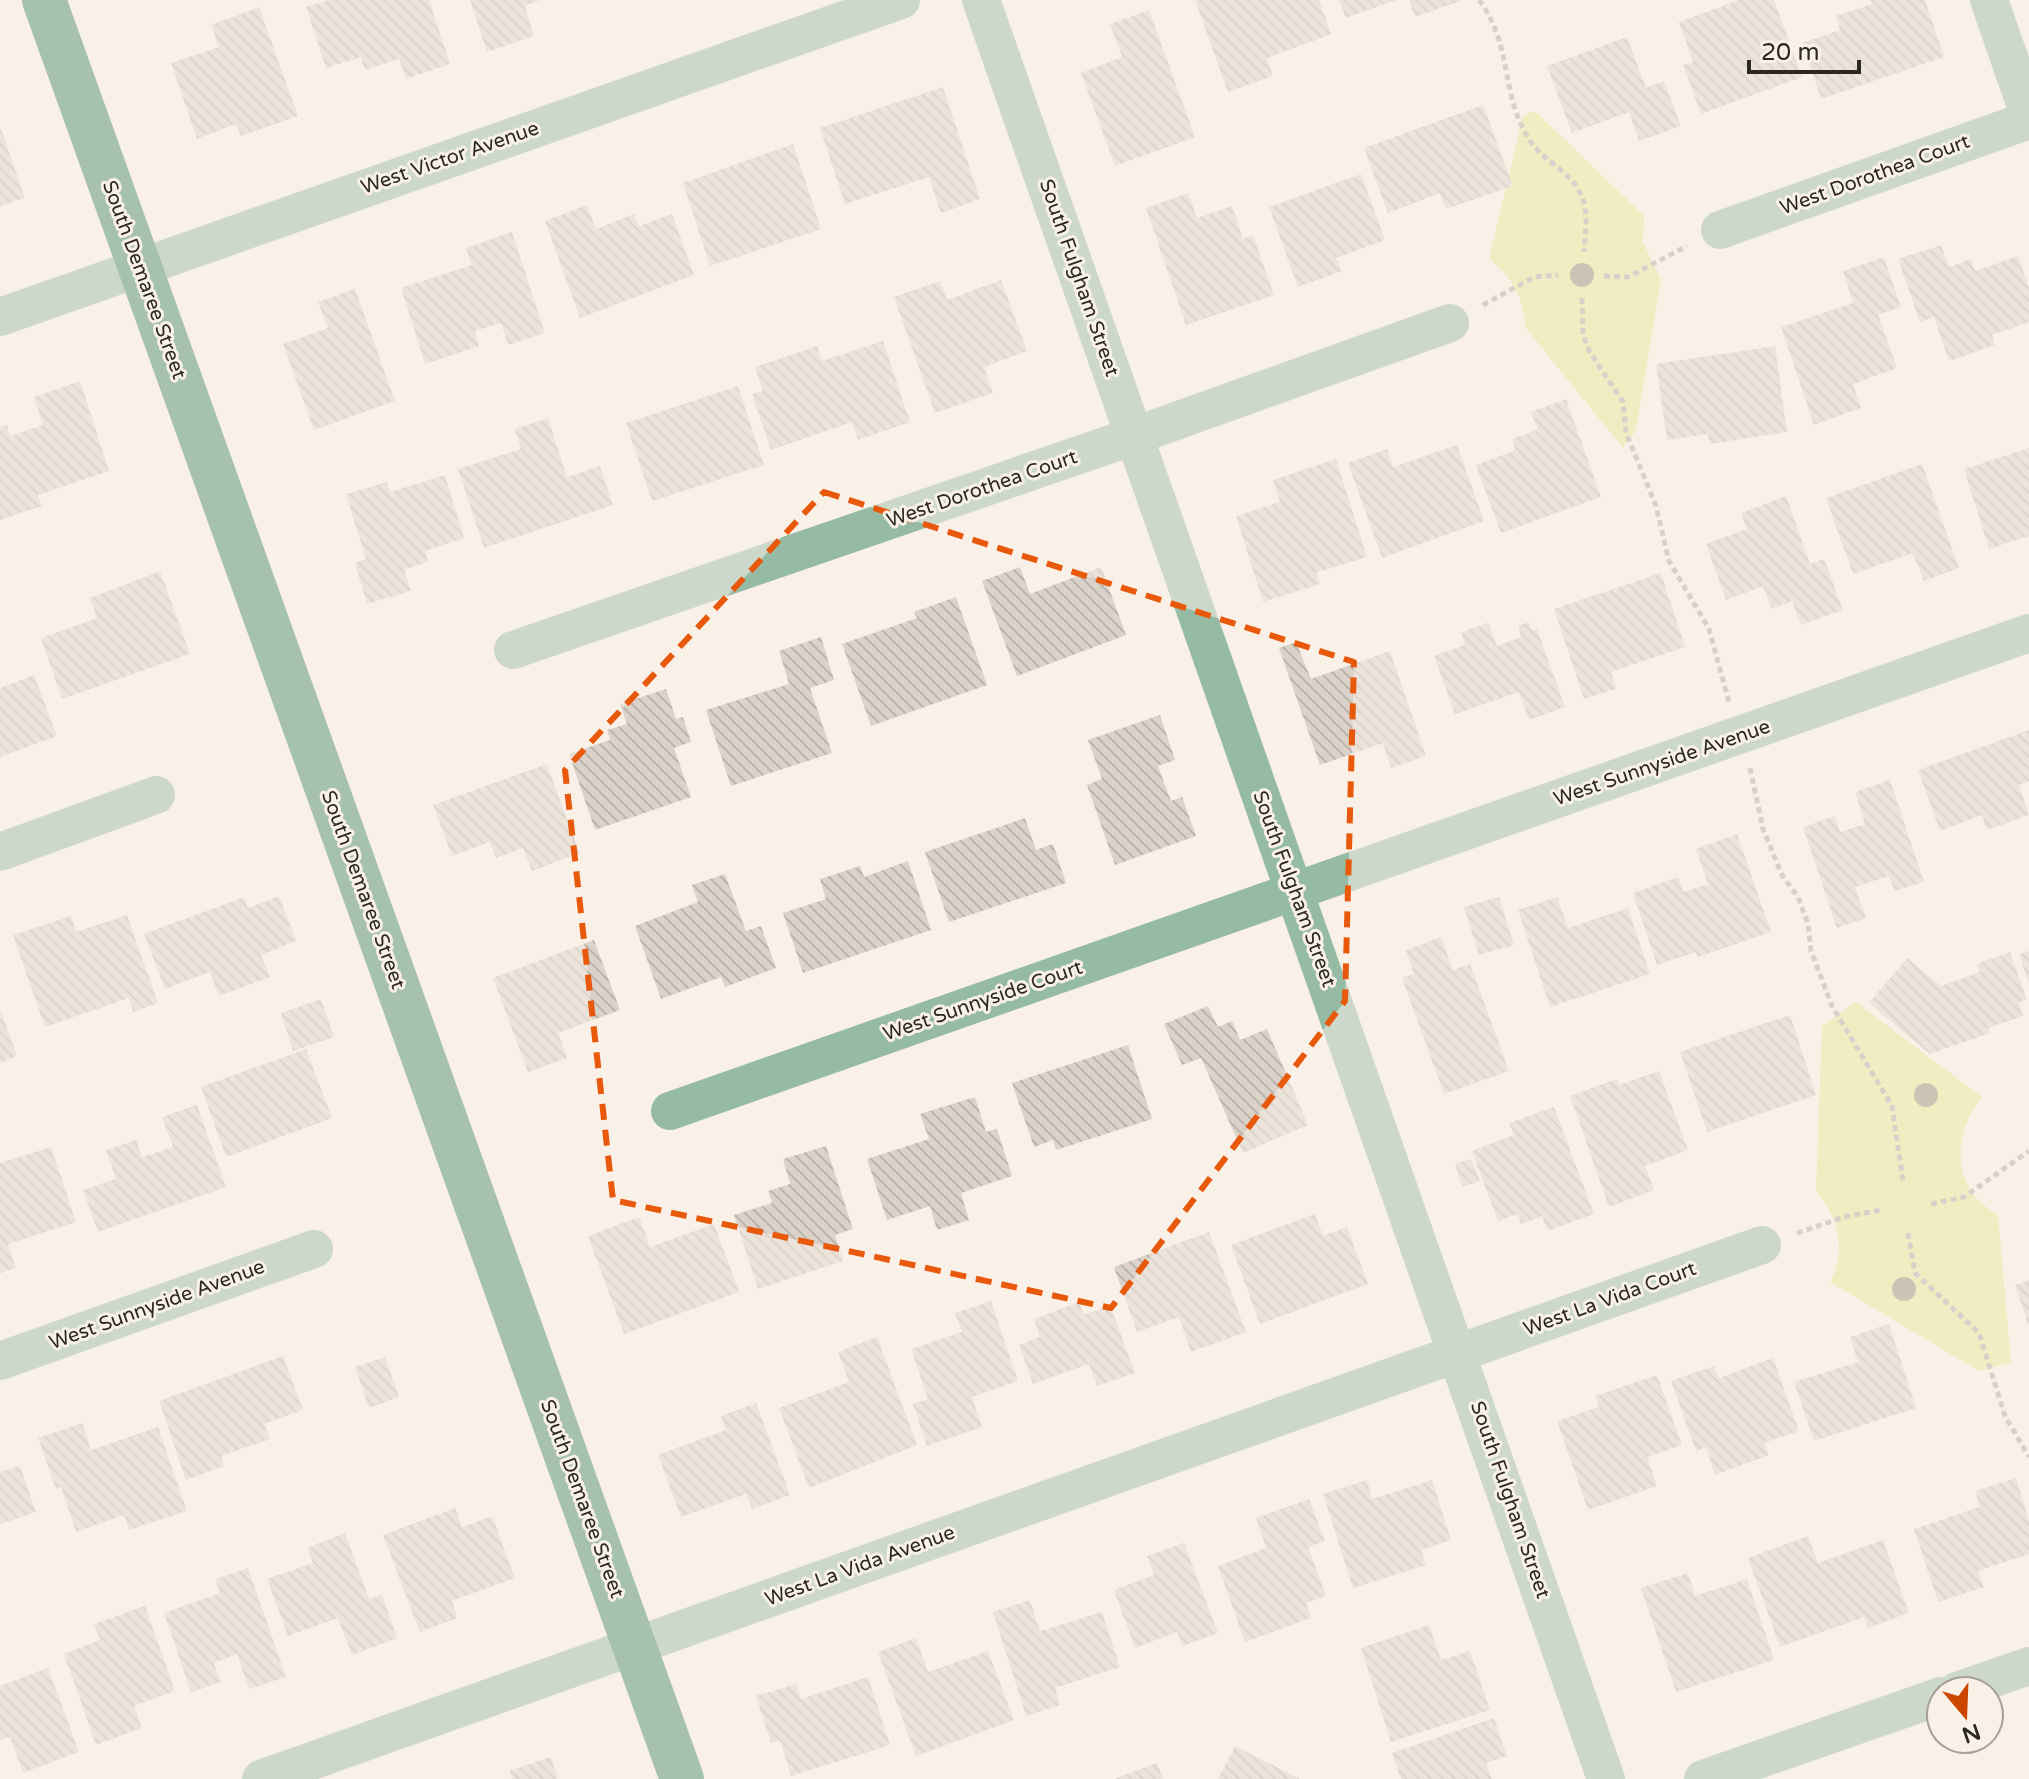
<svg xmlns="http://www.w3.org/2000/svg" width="2029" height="1779" viewBox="0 0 2029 1779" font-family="'Varela Round',sans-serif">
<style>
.green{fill:#e4e895}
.building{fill:url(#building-back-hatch)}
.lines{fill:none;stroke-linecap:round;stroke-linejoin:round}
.path{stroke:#b2aba4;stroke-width:5;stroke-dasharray:6 4;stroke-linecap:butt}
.minor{stroke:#96bba4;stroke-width:38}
.major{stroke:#418b64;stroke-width:44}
.tree{fill:#928f76}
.marked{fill:none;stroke:#e8590c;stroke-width:6;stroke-dasharray:16 10;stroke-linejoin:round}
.labels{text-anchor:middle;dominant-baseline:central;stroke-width:6;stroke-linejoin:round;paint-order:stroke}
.street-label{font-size:20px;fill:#2b2824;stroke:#f9f0e7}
</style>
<defs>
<pattern id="building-back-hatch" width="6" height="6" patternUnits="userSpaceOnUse" patternTransform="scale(2)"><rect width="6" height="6" fill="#dbd3ca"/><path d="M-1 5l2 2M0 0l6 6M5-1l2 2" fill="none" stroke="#bcb5ad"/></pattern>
</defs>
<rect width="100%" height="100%" fill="#f9f0e7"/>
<!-- green -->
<path class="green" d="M 1535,111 L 1644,216 L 1643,242 L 1661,280 L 1636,430 L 1623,448 L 1525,327 C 1524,297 1512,277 1489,259 L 1523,116 Z
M 1856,1002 L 1982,1097 C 1951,1135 1951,1189 1998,1215 L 2011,1363 L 1979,1371 L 1830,1282 C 1847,1247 1839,1220 1816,1191 L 1822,1026 Z"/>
<!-- building -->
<path class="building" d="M 329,0 L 429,0 L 450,64 L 406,79 L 399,59 L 365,70 L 361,57 L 326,68 L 306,7 Z
M 470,0 L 540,0 L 525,6 L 534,36 L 487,52 Z
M 1195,0 L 1319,0 L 1331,34 L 1267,58 L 1273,76 L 1228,92 Z
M 1339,0 L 1396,0 L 1346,18 Z
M 1409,0 L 1463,0 L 1415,17 Z
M 1739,0 L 1774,0 L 1802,77 L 1701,114 L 1683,65 L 1693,62 L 1679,22 Z
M 1870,0 L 1925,0 L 1944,57 L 1821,99 L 1802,43 L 1840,30 L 1836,16 L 1872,4 Z
M 259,7 L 298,116 L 241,136 L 236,124 L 197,139 L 171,63 L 219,47 L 211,25 Z
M 1149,10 L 1195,137 L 1115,166 L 1081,73 L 1122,57 L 1110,24 Z
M 1627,37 L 1646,88 L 1664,81 L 1681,126 L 1639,141 L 1629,112 L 1572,133 L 1547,66 Z
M 943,87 L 980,199 L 941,213 L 929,177 L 845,204 L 820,128 Z
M 1483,105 L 1513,186 L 1446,209 L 1440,193 L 1388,213 L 1364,148 Z
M 0,126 L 25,198 L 0,206 Z
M 793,144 L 821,229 L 710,266 L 683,183 Z
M 1361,174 L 1385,240 L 1336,258 L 1342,271 L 1298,287 L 1269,207 Z
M 1188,193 L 1197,218 L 1232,206 L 1243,239 L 1253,235 L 1274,295 L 1186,325 L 1146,208 Z
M 587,205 L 596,229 L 634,214 L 639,226 L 672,214 L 694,275 L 580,318 L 545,221 Z
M 512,232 L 545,333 L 508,345 L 501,323 L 475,331 L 479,346 L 425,364 L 401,288 L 472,265 L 466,248 Z
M 1941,245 L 1949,267 L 1971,259 L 1975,271 L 2018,256 L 2029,288 L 2029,322 L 1992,335 L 1995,345 L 1949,361 L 1934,317 L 1920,322 L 1898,259 Z
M 1884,257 L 1901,307 L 1878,315 L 1897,368 L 1853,384 L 1861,408 L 1814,425 L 1781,327 L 1853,303 L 1843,271 Z
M 1001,280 L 1027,351 L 984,367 L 993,393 L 935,413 L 894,297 L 940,281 L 947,300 Z
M 355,289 L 395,401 L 314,430 L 283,344 L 328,328 L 318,302 Z
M 883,341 L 910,422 L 858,440 L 852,422 L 771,450 L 752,394 L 763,391 L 755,367 L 817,346 L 822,361 Z
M 1775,346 L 1787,432 L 1710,444 L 1708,434 L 1667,440 L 1656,364 Z
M 80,381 L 109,471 L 38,495 L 42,506 L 0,520 L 0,427 L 7,425 L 10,436 L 43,425 L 34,397 Z
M 738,386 L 764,465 L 652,501 L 626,423 Z
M 1566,399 L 1601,497 L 1501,533 L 1476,465 L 1516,450 L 1512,439 L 1538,430 L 1531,412 Z
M 548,418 L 567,477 L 600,466 L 613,505 L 484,548 L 458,469 L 521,449 L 515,429 Z
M 1457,445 L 1484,521 L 1382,558 L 1348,463 L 1387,449 L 1393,467 Z
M 2029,448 L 2029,536 L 1989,549 L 1964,469 Z
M 1336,459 L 1367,557 L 1316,573 L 1320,584 L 1263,602 L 1236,516 L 1280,502 L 1273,480 Z
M 1922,464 L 1959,568 L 1924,581 L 1913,553 L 1853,574 L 1826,498 Z
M 445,475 L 464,538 L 425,551 L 428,562 L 404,570 L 411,591 L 367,604 L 355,563 L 366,559 L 346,494 L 387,482 L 390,492 Z
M 1786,496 L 1810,564 L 1824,559 L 1843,610 L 1801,625 L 1792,601 L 1772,609 L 1763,586 L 1726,600 L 1706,544 L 1747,529 L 1741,513 Z
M 1020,567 L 1030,594 L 1101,567 L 1126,635 L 1017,676 L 982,581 Z
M 160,571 L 190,654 L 62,699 L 41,638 L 97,618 L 90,598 Z
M 1661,573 L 1685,647 L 1611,672 L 1616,689 L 1584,699 L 1554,609 Z
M 956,597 L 987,685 L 871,726 L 842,644 L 917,618 L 914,612 Z
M 1529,622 L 1532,631 L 1537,629 L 1565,707 L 1529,720 L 1519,692 L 1455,714 L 1434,656 L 1465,645 L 1461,632 L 1488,623 L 1497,646 L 1521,637 L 1518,626 Z
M 821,637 L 834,680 L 810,688 L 832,753 L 731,786 L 706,710 L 789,684 L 779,651 Z
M 1296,642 L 1311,679 L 1390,651 L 1426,756 L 1391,768 L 1383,743 L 1320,765 L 1279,648 Z
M 34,675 L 57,736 L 0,757 L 0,688 Z
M 666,689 L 676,719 L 683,717 L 691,742 L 674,748 L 691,797 L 595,830 L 569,754 L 610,740 L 607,730 L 627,724 L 620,704 Z
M 1160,715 L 1175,760 L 1158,766 L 1171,801 L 1182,797 L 1196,836 L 1115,865 L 1087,785 L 1102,779 L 1088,740 Z
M 2029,730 L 2029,781 L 2019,785 L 2029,815 L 1987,830 L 1982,815 L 1940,831 L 1918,770 Z
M 547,764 L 579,853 L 532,871 L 523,848 L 496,858 L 490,842 L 452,856 L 433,805 Z
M 1890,780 L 1924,882 L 1895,891 L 1889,876 L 1855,887 L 1866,918 L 1837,928 L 1803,827 L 1835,816 L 1840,832 L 1865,824 L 1855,792 Z
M 1025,818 L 1036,850 L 1053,844 L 1066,883 L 949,922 L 925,852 Z
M 1737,834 L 1771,932 L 1698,957 L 1696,952 L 1657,965 L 1633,893 L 1678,877 L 1683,892 L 1708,884 L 1696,849 Z
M 908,861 L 931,930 L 803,973 L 783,913 L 826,899 L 820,879 L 860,866 L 864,877 Z
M 725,874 L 746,931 L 761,926 L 776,968 L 725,987 L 721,977 L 661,999 L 635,926 L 698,902 L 692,885 Z
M 279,896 L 296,941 L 261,955 L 270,977 L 219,996 L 210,972 L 165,989 L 144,934 L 244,897 L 248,908 Z
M 1499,897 L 1514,945 L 1479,955 L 1464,907 Z
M 1557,897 L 1568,928 L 1628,908 L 1650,974 L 1550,1007 L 1518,910 Z
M 127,915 L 158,1003 L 133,1012 L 129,998 L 45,1027 L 13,935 L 71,916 L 76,932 Z
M 1441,937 L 1453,970 L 1470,964 L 1509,1071 L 1444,1094 L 1402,978 L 1414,974 L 1406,950 Z
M 594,940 L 620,1010 L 558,1033 L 567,1058 L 528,1072 L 493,978 Z
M 2029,951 L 2029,981 L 2028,981 L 2019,954 Z
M 2010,952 L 2027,1000 L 2019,1002 L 2023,1016 L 1988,1028 L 1990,1033 L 1930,1054 L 1869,1003 L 1907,958 L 1941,986 L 1980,972 L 1977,964 Z
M 321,999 L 334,1037 L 293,1051 L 281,1013 Z
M 1208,1006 L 1218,1027 L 1232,1021 L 1240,1040 L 1267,1029 L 1308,1125 L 1243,1153 L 1201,1058 L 1182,1065 L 1164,1024 Z
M 0,1009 L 17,1056 L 0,1063 Z
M 1790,1015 L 1816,1095 L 1707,1132 L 1680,1052 Z
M 1128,1045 L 1152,1119 L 1056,1150 L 1053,1140 L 1034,1147 L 1012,1083 Z
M 306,1049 L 332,1118 L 226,1157 L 201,1087 Z
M 1659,1071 L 1688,1150 L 1645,1166 L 1654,1190 L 1609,1207 L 1570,1096 L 1617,1079 L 1619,1085 Z
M 975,1097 L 986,1132 L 997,1129 L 1012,1176 L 961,1193 L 969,1220 L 937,1230 L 930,1206 L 887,1220 L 867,1159 L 929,1139 L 920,1114 Z
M 197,1105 L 226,1187 L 98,1232 L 83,1190 L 116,1179 L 106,1150 L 136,1140 L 142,1157 L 173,1147 L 162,1117 Z
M 1554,1107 L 1594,1214 L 1548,1231 L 1542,1216 L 1521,1224 L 1518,1214 L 1498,1221 L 1472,1151 L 1514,1135 L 1509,1123 Z
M 826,1146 L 853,1229 L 835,1235 L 843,1261 L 758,1289 L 734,1215 L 772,1203 L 768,1191 L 790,1184 L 783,1159 Z
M 51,1147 L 76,1222 L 8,1244 L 16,1268 L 0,1273 L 0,1163 Z
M 1471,1159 L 1480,1181 L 1462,1187 L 1455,1164 Z
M 1315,1214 L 1323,1236 L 1347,1227 L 1368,1284 L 1260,1324 L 1231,1245 Z
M 639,1217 L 650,1247 L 714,1224 L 739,1292 L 624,1334 L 588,1236 Z
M 1209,1232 L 1246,1332 L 1191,1352 L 1179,1317 L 1137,1332 L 1114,1267 Z
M 2029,1280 L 2029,1324 L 2028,1324 L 2015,1285 Z
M 991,1301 L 1018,1381 L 972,1397 L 982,1427 L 927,1446 L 913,1404 L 928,1399 L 911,1349 L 962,1332 L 955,1313 Z
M 1079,1302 L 1084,1315 L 1110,1305 L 1135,1373 L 1097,1386 L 1089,1364 L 1033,1384 L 1019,1345 L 1040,1337 L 1034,1319 Z
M 1889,1324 L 1916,1408 L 1814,1441 L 1794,1382 L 1858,1362 L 1850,1337 Z
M 877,1337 L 917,1445 L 809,1488 L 779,1408 L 849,1382 L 838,1352 Z
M 283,1356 L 303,1410 L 264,1424 L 270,1439 L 221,1456 L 224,1466 L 186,1480 L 159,1401 Z
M 385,1357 L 399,1397 L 369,1408 L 355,1367 Z
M 1773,1358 L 1799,1431 L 1764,1443 L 1769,1455 L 1715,1475 L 1706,1447 L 1696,1451 L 1671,1381 L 1714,1366 L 1719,1378 Z
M 1657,1375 L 1682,1445 L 1647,1457 L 1657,1486 L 1588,1510 L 1557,1421 L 1599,1407 L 1595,1396 Z
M 756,1403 L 790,1495 L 752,1509 L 746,1494 L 681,1517 L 658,1455 L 726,1430 L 721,1416 Z
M 82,1423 L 91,1450 L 158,1427 L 187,1511 L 129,1530 L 124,1515 L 76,1532 L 61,1487 L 56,1489 L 38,1438 Z
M 20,1466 L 36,1512 L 0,1524 L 0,1472 Z
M 2016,1478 L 2029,1520 L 2029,1554 L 1978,1571 L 1984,1587 L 1938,1602 L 1914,1529 L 1980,1507 L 1975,1491 Z
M 1367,1480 L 1372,1499 L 1432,1480 L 1451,1540 L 1421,1550 L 1426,1565 L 1353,1588 L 1323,1494 Z
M 1309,1499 L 1325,1541 L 1308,1547 L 1326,1596 L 1306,1603 L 1311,1618 L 1245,1642 L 1218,1566 L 1266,1548 L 1256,1518 Z
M 455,1508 L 462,1527 L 492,1516 L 515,1578 L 452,1601 L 457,1618 L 420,1632 L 383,1535 Z
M 345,1533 L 369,1599 L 382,1595 L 397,1638 L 352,1655 L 338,1618 L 288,1636 L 267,1579 L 313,1563 L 307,1548 Z
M 1808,1536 L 1818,1563 L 1883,1540 L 1909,1613 L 1868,1628 L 1864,1617 L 1780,1647 L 1748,1558 Z
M 1184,1543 L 1218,1633 L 1183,1646 L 1177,1632 L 1135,1648 L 1114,1590 L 1154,1575 L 1147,1556 Z
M 248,1568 L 286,1677 L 249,1689 L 237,1654 L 214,1663 L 221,1682 L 191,1692 L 164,1613 L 220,1593 L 215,1579 Z
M 1688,1573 L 1695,1596 L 1747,1579 L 1774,1660 L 1676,1692 L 1641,1588 Z
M 1030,1600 L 1040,1631 L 1102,1612 L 1120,1667 L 1055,1688 L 1060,1705 L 1026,1716 L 993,1612 Z
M 145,1606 L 175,1691 L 134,1706 L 142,1728 L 96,1745 L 64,1654 L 100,1640 L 94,1624 Z
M 1429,1625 L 1441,1660 L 1470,1651 L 1490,1710 L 1391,1742 L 1361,1648 Z
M 916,1638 L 928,1672 L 988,1651 L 1014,1720 L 916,1756 L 878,1652 Z
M 48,1668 L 79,1752 L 23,1773 L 10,1737 L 0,1740 L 0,1686 Z
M 868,1677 L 890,1745 L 791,1776 L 780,1740 L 771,1743 L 756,1696 L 796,1684 L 801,1699 Z
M 1494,1718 L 1507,1756 L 1486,1763 L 1492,1779 L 1401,1779 L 1392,1753 Z
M 1235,1746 L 1300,1779 L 1218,1779 Z
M 551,1757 L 558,1779 L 512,1779 L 509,1771 Z
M 1157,1763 L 1163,1779 L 1114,1779 Z"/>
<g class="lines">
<!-- path -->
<path class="path" d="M 1479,0 C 1513,45 1500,94 1529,139 C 1543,162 1572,171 1582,197 C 1589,213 1585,235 1584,252
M 1604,276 L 1628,277 L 1687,246
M 1582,298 L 1583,334 L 1589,351 L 1623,402 L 1626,433 L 1656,506 L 1669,561 L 1709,629 L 1729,702
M 1483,305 L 1534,277 L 1558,275
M 1750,768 L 1763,829 L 1782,875 L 1798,897 L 1808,924 L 1811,951 L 1832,1006 L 1892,1106 L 1903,1181
M 1931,1204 L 1964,1197 L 2029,1151
M 1797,1233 L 1844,1217 L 1880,1210
M 1908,1233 L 1915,1273 L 1979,1333 L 2005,1416 L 2029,1457"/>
<!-- minor -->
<path class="minor" d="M 981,0 L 1606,1779
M 1989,0 L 2029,115
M 1720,230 L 2029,120
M 0,317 L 901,0
M 513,650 L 1134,436 L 1450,323
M 0,852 L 156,795
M 670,1111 L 2029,633
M 0,1361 L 314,1249
M 1957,1691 L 2029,1666
M 261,1779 L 1762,1245
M 1703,1779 L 1941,1696"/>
<!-- major -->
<path class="major" d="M 44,0 L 682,1779"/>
</g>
<!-- trees -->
<g class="tree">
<circle cx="1582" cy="275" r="12"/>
<circle cx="1926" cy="1095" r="12"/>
<circle cx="1904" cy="1289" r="12"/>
</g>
<!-- marked area -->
<path d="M0 0H2029V1779H0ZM 824,492 L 1354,662 L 1345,1001 L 1111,1308 L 613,1200 L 565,770 Z" fill="#f9f0e7" fill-opacity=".55" fill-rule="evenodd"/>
<path class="marked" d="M 824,492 L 1354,662 L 1345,1001 L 1111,1308 L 613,1200 L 565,770 Z"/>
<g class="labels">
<!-- street labels -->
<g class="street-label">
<text transform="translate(450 158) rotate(-19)">West Victor Avenue</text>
<text transform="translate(1875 175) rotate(-20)">West Dorothea Court</text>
<text transform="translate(1079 278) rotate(71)">South Fulgham Street</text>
<text transform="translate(144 280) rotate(70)">South Demaree Street</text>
<text transform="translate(982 489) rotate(-19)">West Dorothea Court</text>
<text transform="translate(1662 763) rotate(-19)">West Sunnyside Avenue</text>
<text transform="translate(1294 889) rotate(70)">South Fulgham Street</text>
<text transform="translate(363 890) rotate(70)">South Demaree Street</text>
<text transform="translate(983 1001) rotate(-19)">West Sunnyside Court</text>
<text transform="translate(1610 1299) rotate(-20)">West La Vida Court</text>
<text transform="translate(157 1305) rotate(-20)">West Sunnyside Avenue</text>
<text transform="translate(582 1499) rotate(70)">South Demaree Street</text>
<text transform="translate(1510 1500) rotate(71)">South Fulgham Street</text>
<text transform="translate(860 1566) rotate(-20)">West La Vida Avenue</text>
</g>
</g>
<!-- north arrow -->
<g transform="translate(1965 1715) rotate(161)"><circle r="38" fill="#f9f0e7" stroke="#a7a099" stroke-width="2"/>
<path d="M0-6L14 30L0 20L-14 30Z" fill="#cb4601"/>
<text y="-12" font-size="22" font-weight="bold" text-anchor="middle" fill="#2b2824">N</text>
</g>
<!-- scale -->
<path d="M1749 60v12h110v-12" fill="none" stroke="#2b2824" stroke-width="4"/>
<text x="1761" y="60" font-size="24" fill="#2b2824" stroke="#f9f0e7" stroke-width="6" paint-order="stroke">20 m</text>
</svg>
